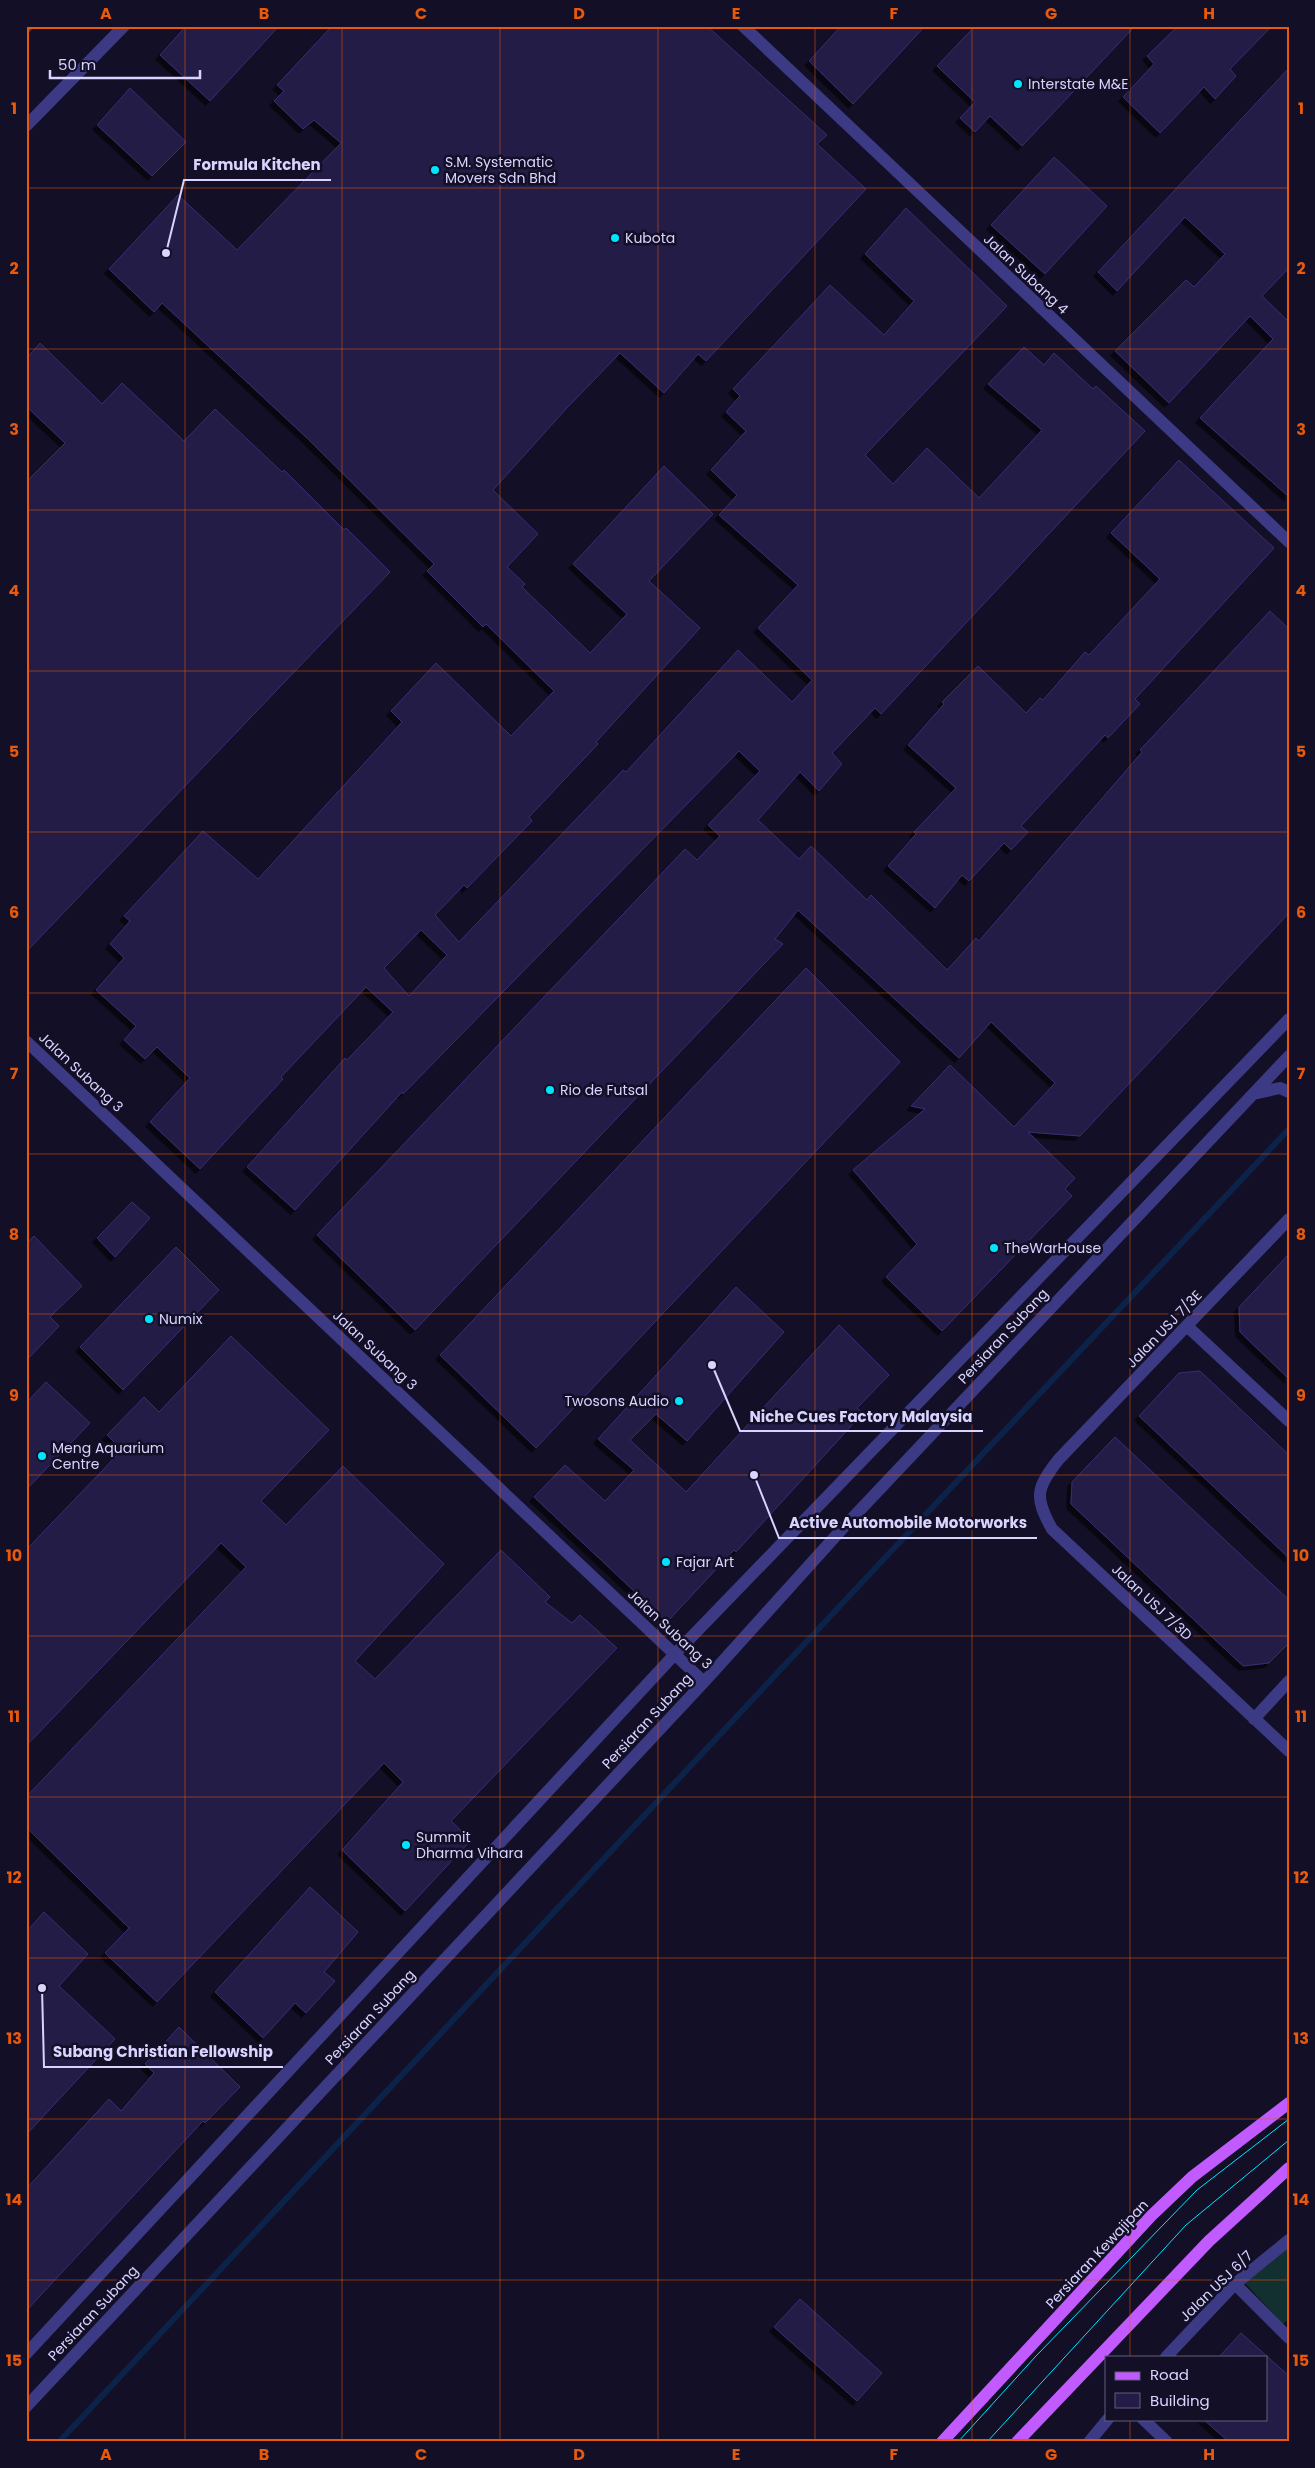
<svg xmlns="http://www.w3.org/2000/svg" width="1315" height="2468" viewBox="0 0 1315 2468" font-family="Poppins,sans-serif">
<style>
.green{fill:#12302f}
.lines{fill:none;stroke-linecap:round;stroke-linejoin:round}
.stream{stroke:#0c2248;stroke-width:6}
.building{fill:#241b47;stroke:#3b2d73;fill-rule:evenodd;filter:url(#shadow)}
.minor{stroke:#3d3a85;stroke-width:12}
.major{stroke:#c25bff;stroke-width:12}
.tram{stroke:#00e5ff;stroke-width:1}
.grid{fill:none;stroke:#e8590c;stroke-width:1;stroke-opacity:0.55}
.poi-dot{fill:#00e5ff;stroke:#130f26;stroke-width:2}
.labels{text-anchor:middle;dominant-baseline:central;stroke-width:5;stroke-linejoin:round;paint-order:stroke}
.poi-label{font-size:14px;fill:#d9d4ff;stroke:#130f26;text-anchor:start}
.street-label{font-size:14px;fill:#d9d4ff;stroke:#130f26}
.leader{fill:none;stroke:#d9d4ff;stroke-width:2}
.callout-dot{fill:#d9d4ff;stroke:#130f26;stroke-width:2}
.callout-label{font-size:15px;text-anchor:middle;font-weight:bold;fill:#d9d4ff;stroke:#130f26;stroke-width:5;stroke-linejoin:round;paint-order:stroke}
.neatline{fill:none;stroke:#e8590c;stroke-width:2}
.grid-label{font-size:16px;text-anchor:middle;font-weight:bold;fill:#e8590c}
</style>
<defs>
<filter id="shadow"><feDropShadow dx="-4.5" dy="4.5" stdDeviation="0" flood-color="#0009"/></filter>
</defs>
<rect width="100%" height="100%" fill="#130f26"/>
<!-- green -->
<path class="green" d="M 1289,2248 L 1289,2319 L 1283,2324 L 1245,2283 Z"/>
<g class="lines">
<!-- stream -->
<path class="stream" d="M 59,2442 L 896,1546 L 1289,1129"/>
</g>
<!-- building -->
<path class="building" d="M 186,26 L 279,26 L 210,101 L 160,55 Z
M 332,26 L 707,26 L 827,135 L 817,144 L 866,189 L 706,361 L 698,354 L 664,393 L 620,353 L 565,410 L 493,490 L 538,534 L 507,567 L 525,584 L 522,587 L 590,653 L 627,614 L 573,564 L 664,466 L 713,514 L 649,581 L 700,628 L 596,742 L 598,744 L 529,817 L 532,821 L 467,888 L 464,885 L 435,915 L 459,942 L 623,770 L 626,772 L 738,650 L 792,702 L 812,680 L 758,628 L 798,585 L 719,515 L 737,495 L 711,470 L 746,431 L 726,412 L 740,396 L 733,389 L 830,285 L 884,335 L 914,301 L 865,254 L 906,208 L 1007,306 L 865,455 L 893,484 L 927,448 L 979,498 L 1042,430 L 988,384 L 1024,347 L 1044,365 L 1054,353 L 1093,389 L 1096,386 L 1145,431 L 881,714 L 875,708 L 832,753 L 842,764 L 819,791 L 800,772 L 758,820 L 799,859 L 811,846 L 867,900 L 871,895 L 947,970 L 976,938 L 979,941 L 1142,752 L 1140,750 L 1270,611 L 1289,629 L 1289,913 L 1080,1136 L 1028,1132 L 1075,1178 L 1065,1189 L 1072,1196 L 942,1331 L 886,1277 L 917,1244 L 853,1170 L 925,1109 L 911,1106 L 950,1065 L 1014,1127 L 1055,1083 L 991,1022 L 959,1058 L 798,910 L 775,939 L 783,944 L 415,1330 L 317,1235 L 685,849 L 697,860 L 720,836 L 708,825 L 760,771 L 739,751 L 403,1094 L 402,1092 L 295,1210 L 247,1167 L 345,1058 L 347,1060 L 393,1012 L 366,987 L 281,1077 L 283,1079 L 200,1169 L 150,1122 L 190,1078 L 157,1047 L 145,1059 L 124,1040 L 136,1026 L 96,990 L 124,958 L 110,944 L 130,921 L 124,916 L 203,831 L 258,879 L 402,722 L 391,711 L 436,663 L 511,736 L 554,691 L 486,624 L 483,627 L 427,571 L 434,564 L 307,438 L 162,303 L 154,312 L 109,269 L 178,195 L 237,250 L 341,143 L 314,120 L 303,129 L 274,101 L 284,91 L 277,85 ZM 421,930 L 447,955 L 409,996 L 384,968 Z
M 841,26 L 925,26 L 853,104 L 809,61 Z
M 975,26 L 1135,26 L 1022,146 L 990,116 L 975,132 L 960,118 L 975,102 L 937,66 Z
M 1178,26 L 1272,26 L 1230,69 L 1236,76 L 1215,99 L 1204,87 L 1160,133 L 1123,97 L 1154,64 L 1147,56 Z
M 1289,68 L 1289,268 L 1262,296 L 1289,322 L 1289,497 L 1200,418 L 1273,339 L 1250,316 L 1169,403 L 1115,351 L 1186,280 L 1194,287 L 1225,254 L 1185,217 L 1117,291 L 1098,272 Z
M 130,88 L 186,142 L 152,176 L 97,125 Z
M 1054,157 L 1107,206 L 1045,274 L 991,225 Z
M 40,343 L 102,404 L 122,383 L 184,441 L 215,409 L 282,472 L 284,470 L 344,530 L 346,528 L 390,572 L 26,952 L 26,482 L 65,443 L 26,406 L 26,359 Z
M 1179,460 L 1274,548 L 1135,699 L 1140,704 L 1108,738 L 1105,735 L 1021,826 L 1028,832 L 1011,850 L 1004,843 L 969,881 L 962,875 L 935,908 L 888,866 L 916,834 L 914,832 L 956,788 L 908,745 L 944,704 L 942,702 L 978,666 L 1026,713 L 1040,698 L 1043,700 L 1085,652 L 1089,655 L 1160,579 L 1111,533 Z
M 806,968 L 900,1062 L 536,1448 L 440,1355 Z
M 132,1202 L 150,1218 L 115,1257 L 97,1238 Z
M 34,1236 L 82,1286 L 50,1317 L 59,1326 L 26,1361 L 26,1244 Z
M 176,1247 L 219,1290 L 123,1390 L 80,1347 Z
M 1289,1254 L 1289,1379 L 1240,1332 L 1239,1307 Z
M 736,1287 L 784,1332 L 687,1441 L 656,1414 L 630,1440 L 686,1492 L 839,1325 L 889,1375 L 857,1408 L 863,1413 L 736,1552 L 734,1550 L 667,1622 L 534,1497 L 565,1465 L 605,1501 L 634,1470 L 598,1439 Z
M 231,1336 L 329,1430 L 261,1501 L 286,1525 L 343,1466 L 444,1564 L 355,1661 L 375,1679 L 501,1550 L 550,1597 L 545,1602 L 572,1623 L 580,1615 L 617,1648 L 451,1821 L 471,1840 L 405,1911 L 342,1850 L 403,1782 L 384,1763 L 157,2002 L 105,1953 L 129,1928 L 26,1827 L 26,1797 L 246,1567 L 221,1543 L 26,1746 L 26,1550 L 122,1450 L 107,1435 L 144,1397 L 159,1412 Z
M 1200,1371 L 1289,1455 L 1289,1558 L 1139,1416 L 1179,1373 Z
M 46,1382 L 90,1423 L 26,1490 L 26,1403 Z
M 1115,1437 L 1289,1600 L 1289,1643 L 1269,1663 L 1243,1666 L 1071,1504 L 1072,1482 Z
M 310,1887 L 358,1932 L 324,1972 L 335,1981 L 306,2013 L 295,2003 L 263,2038 L 215,1992 Z
M 44,1912 L 88,1954 L 59,1986 L 115,2039 L 26,2135 L 26,1932 Z
M 179,2027 L 240,2087 L 205,2123 L 203,2121 L 26,2311 L 26,2189 L 109,2099 L 121,2111 L 154,2073 L 145,2064 Z
M 800,2299 L 882,2373 L 857,2401 L 774,2327 Z
M 1241,2333 L 1289,2376 L 1289,2442 L 1229,2442 L 1203,2419 L 1266,2419 L 1266,2357 L 1219,2357 Z"/>
<g class="lines">
<!-- minor -->
<path class="minor" d="M 743,26 L 1289,542
M 26,27 L 27,26
M 26,126 L 124,26
M 26,1041 L 704,1682
M 1253,1094 L 1280,1088 L 1289,1092
M 1289,1219 L 1059,1459 C 1036,1488 1034,1497 1052,1529 L 1289,1751
M 1188,1327 L 1289,1421
M 1254,1719 L 1289,1681
M 1235,2284 L 1289,2338
M 26,2354 L 675,1654 L 1289,1019
M 1166,2357 L 1235,2284 L 1289,2240
M 26,2407 L 704,1682 L 842,1529 L 1289,1056
M 1143,2419 L 1167,2442
M 1089,2442 L 1108,2419"/>
<!-- major -->
<path class="major" d="M 942,2442 L 1151,2216 L 1192,2177 L 1289,2103
M 1017,2442 L 1209,2241 L 1289,2168"/>
<!-- tram -->
<path class="tram" d="M 958,2442 L 1036,2356 L 1197,2190 L 1289,2119
M 987,2442 L 1186,2225 L 1289,2140"/>
</g>
<!-- grid -->
<path class="grid" d="M 185,26 L 185,2442M 342,26 L 342,2442M 500,26 L 500,2442M 658,26 L 658,2442M 815,26 L 815,2442M 972,26 L 972,2442M 1130,26 L 1130,2357M 26,188 L 1289,188M 26,349 L 1289,349M 26,510 L 1289,510M 26,671 L 1289,671M 26,832 L 1289,832M 26,993 L 1289,993M 26,1154 L 1289,1154M 26,1314 L 1289,1314M 26,1475 L 1289,1475M 26,1636 L 1289,1636M 26,1797 L 1289,1797M 26,1958 L 1289,1958M 26,2119 L 1289,2119M 26,2280 L 1289,2280M 1130,2419 L 1130,2442"/>
<!-- markers -->
<g class="poi-dot">
<circle cx="1018" cy="84" r="5"/>
<circle cx="435" cy="170" r="5"/>
<circle cx="615" cy="238" r="5"/>
<circle cx="550" cy="1090" r="5"/>
<circle cx="994" cy="1248" r="5"/>
<circle cx="149" cy="1319" r="5"/>
<circle cx="679" cy="1401" r="5"/>
<circle cx="42" cy="1456" r="5"/>
<circle cx="666" cy="1562" r="5"/>
<circle cx="406" cy="1845" r="5"/>
</g>
<g class="labels">
<!-- poi labels -->
<g class="poi-label">
<text x="1028" y="84">Interstate M&amp;E</text>
<text x="445" y="162">S.M. Systematic<tspan x="445" dy="16">Movers Sdn Bhd</tspan></text>
<text x="625" y="238">Kubota</text>
<text x="560" y="1090">Rio de Futsal</text>
<text x="1004" y="1248">TheWarHouse</text>
<text x="159" y="1319">Numix</text>
<text x="669" y="1401" text-anchor="end">Twosons Audio</text>
<text x="52" y="1448">Meng Aquarium<tspan x="52" dy="16">Centre</tspan></text>
<text x="676" y="1562">Fajar Art</text>
<text x="416" y="1837">Summit<tspan x="416" dy="16">Dharma Vihara</tspan></text>
</g>
<!-- street labels -->
<g class="street-label">
<text transform="translate(1026 274) rotate(43)">Jalan Subang 4</text>
<text transform="translate(81 1072) rotate(43)">Jalan Subang 3</text>
<text transform="translate(1164 1329) rotate(-46)">Jalan USJ 7/3E</text>
<text transform="translate(1003 1336) rotate(-47)">Persiaran Subang</text>
<text transform="translate(375 1350) rotate(43)">Jalan Subang 3</text>
<text transform="translate(1152 1602) rotate(43)">Jalan USJ 7/3D</text>
<text transform="translate(670 1629) rotate(43)">Jalan Subang 3</text>
<text transform="translate(647 1721) rotate(-47)">Persiaran Subang</text>
<text transform="translate(370 2017) rotate(-47)">Persiaran Subang</text>
<text transform="translate(1097 2254) rotate(-47)">Persiaran Kewajipan</text>
<text transform="translate(1216 2286) rotate(-44)">Jalan USJ 6/7</text>
<text transform="translate(93 2313) rotate(-47)">Persiaran Subang</text>
</g>
</g>
<!-- callouts -->
<path class="leader" d="M166 253L184 180H331M712 1365L740 1431H983M754 1475L779 1538H1037M42 1988L44 2067H283"/>
<g class="callout-dot">
<circle cx="166" cy="253" r="5"/>
<circle cx="712" cy="1365" r="5"/>
<circle cx="754" cy="1475" r="5"/>
<circle cx="42" cy="1988" r="5"/>
</g>
<g class="callout-label">
<text x="257" y="170">Formula Kitchen</text>
<text x="861" y="1422">Niche Cues Factory Malaysia</text>
<text x="908" y="1528">Active Automobile Motorworks</text>
<text x="163" y="2057">Subang Christian Fellowship</text>
</g>
<!-- border -->
<rect width="1315" height="2468" fill="none" stroke="#130f26" stroke-width="55"/>
<!-- legend -->
<rect x="1105" y="2356" width="162" height="65" fill="#130f26" stroke="#625e7d"/>
<rect x="1115" y="2372" width="25" height="8" fill="#c25bff" stroke="#625e7d"/>
<text x="1150" y="2380" font-size="15" fill="#d9d4ff">Road</text>
<rect x="1115" y="2393" width="25" height="15" fill="#241b47" stroke="#625e7d"/>
<text x="1150" y="2406" font-size="15" fill="#d9d4ff">Building</text>
<!-- scale -->
<path d="M50 70v8h150v-8" fill="none" stroke="#d9d4ff" stroke-width="2.5"/>
<text x="58" y="70" font-size="15" fill="#d9d4ff" stroke="#130f26" stroke-width="4" paint-order="stroke">50 m</text>
<rect x="28" y="28" width="1260" height="2412" class="neatline"/>
<g class="grid-label">
<text x="106" y="19">A</text>
<text x="264" y="19">B</text>
<text x="421" y="19">C</text>
<text x="579" y="19">D</text>
<text x="736" y="19">E</text>
<text x="894" y="19">F</text>
<text x="1051" y="19">G</text>
<text x="1209" y="19">H</text>
<text x="14" y="114">1</text>
<text x="1301" y="114">1</text>
<text x="14" y="274">2</text>
<text x="1301" y="274">2</text>
<text x="14" y="435">3</text>
<text x="1301" y="435">3</text>
<text x="14" y="596">4</text>
<text x="1301" y="596">4</text>
<text x="14" y="757">5</text>
<text x="1301" y="757">5</text>
<text x="14" y="918">6</text>
<text x="1301" y="918">6</text>
<text x="14" y="1079">7</text>
<text x="1301" y="1079">7</text>
<text x="14" y="1240">8</text>
<text x="1301" y="1240">8</text>
<text x="14" y="1401">9</text>
<text x="1301" y="1401">9</text>
<text x="14" y="1561">10</text>
<text x="1301" y="1561">10</text>
<text x="14" y="1722">11</text>
<text x="1301" y="1722">11</text>
<text x="14" y="1883">12</text>
<text x="1301" y="1883">12</text>
<text x="14" y="2044">13</text>
<text x="1301" y="2044">13</text>
<text x="14" y="2205">14</text>
<text x="1301" y="2205">14</text>
<text x="14" y="2366">15</text>
<text x="1301" y="2366">15</text>
<text x="106" y="2460">A</text>
<text x="264" y="2460">B</text>
<text x="421" y="2460">C</text>
<text x="579" y="2460">D</text>
<text x="736" y="2460">E</text>
<text x="894" y="2460">F</text>
<text x="1051" y="2460">G</text>
<text x="1209" y="2460">H</text>
</g>
</svg>
